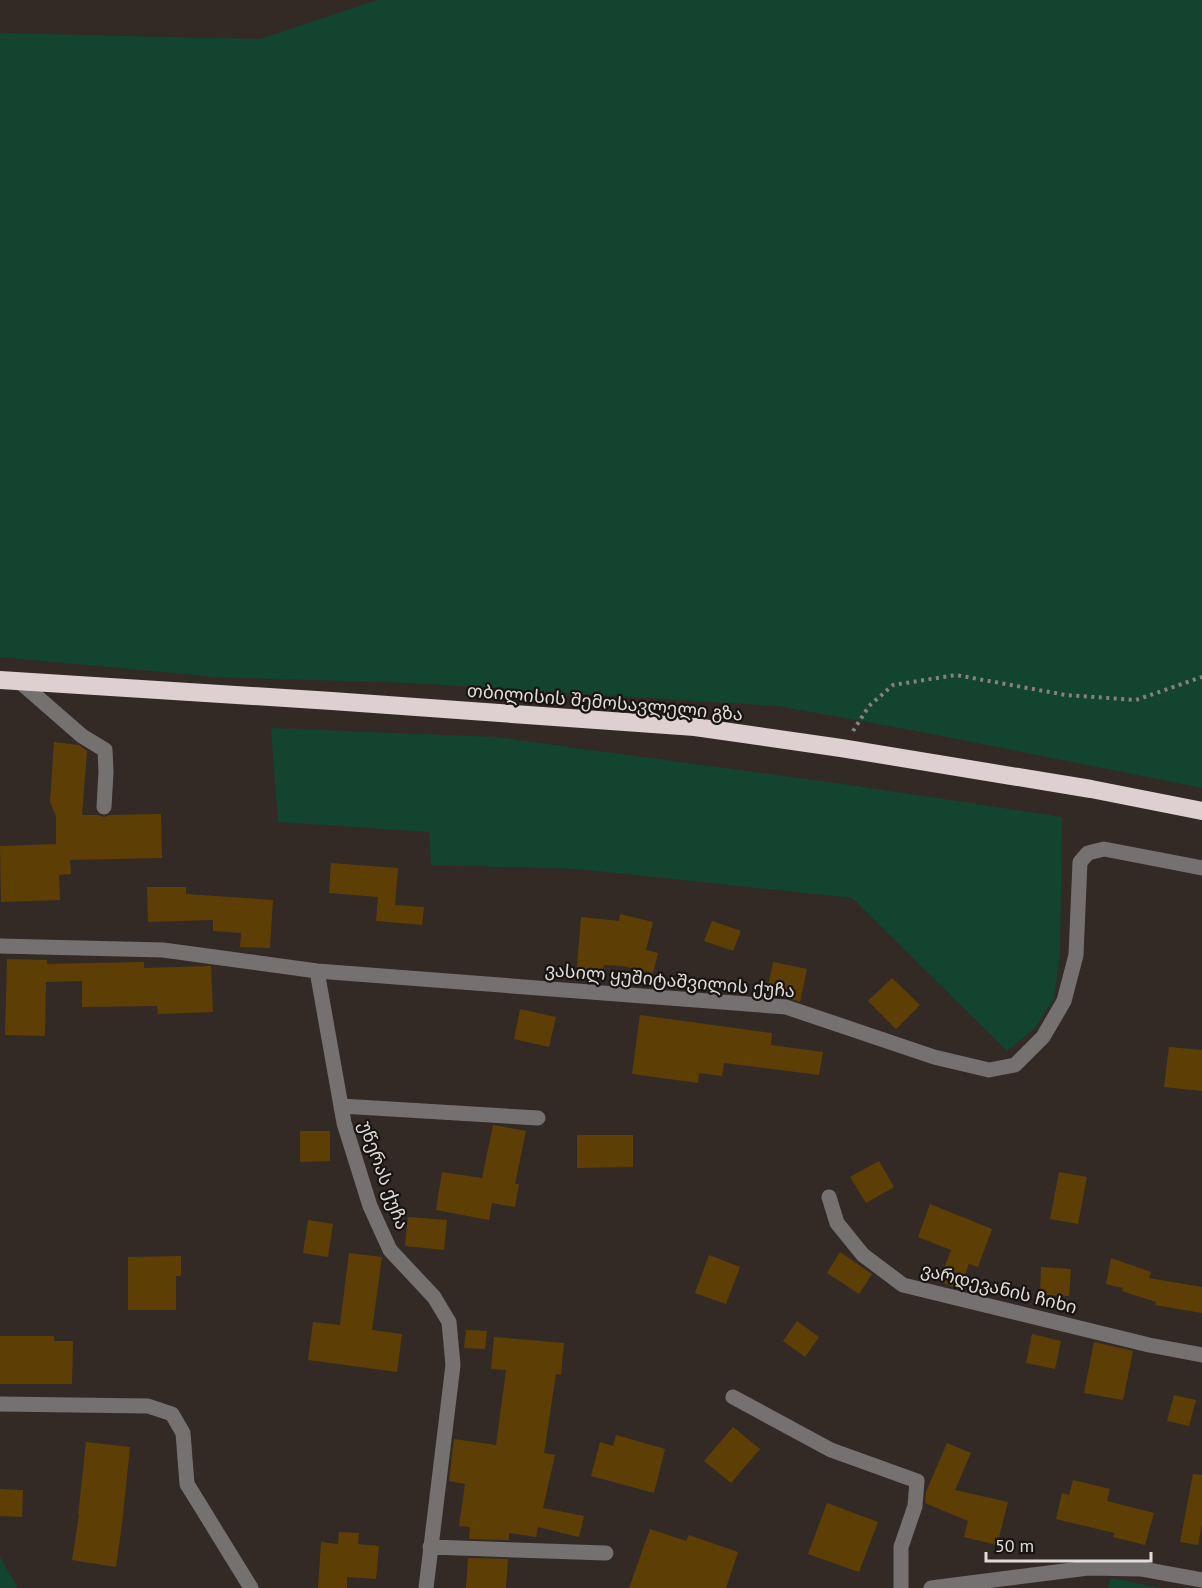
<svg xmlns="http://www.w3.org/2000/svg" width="1202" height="1588" viewBox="0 0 1202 1588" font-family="'PT Sans','Noto Sans Georgian',sans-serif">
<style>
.green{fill:#12442f}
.building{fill:#5d3f06}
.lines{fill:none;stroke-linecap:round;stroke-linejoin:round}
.path{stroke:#88817e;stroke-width:4;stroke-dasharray:3 4.5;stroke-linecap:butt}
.minor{stroke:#767171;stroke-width:15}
.highway{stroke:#ded0d0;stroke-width:18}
.labels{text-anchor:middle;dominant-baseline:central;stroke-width:4.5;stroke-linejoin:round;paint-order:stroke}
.street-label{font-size:18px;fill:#e1dbd9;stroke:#181412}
</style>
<rect width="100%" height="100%" fill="#332a26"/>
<!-- green -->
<path class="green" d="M 377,0 L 1202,0 L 1202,788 L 916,731 L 778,706 L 410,683 L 216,677 L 0,657 L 0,33 L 260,39 Z
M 271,728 L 496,737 L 850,785 L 1062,817 L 1060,953 L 1054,999 L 1034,1029 L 1007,1051 L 852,898 L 578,869 L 431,865 L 429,832 L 278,822 Z
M 0,1557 L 18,1588 L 0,1588 Z
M 1110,1578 L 1161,1588 L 1108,1588 Z"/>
<!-- building -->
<path class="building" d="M 54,742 L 79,745 L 87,751 L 82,815 L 98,815 L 104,817 L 110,815 L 161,814 L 162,858 L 70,860 L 71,874 L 59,875 L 60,900 L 1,902 L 0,846 L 56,844 L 56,816 L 50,802 Z
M 331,863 L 398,868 L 395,905 L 424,907 L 422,925 L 376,921 L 378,897 L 329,893 Z
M 147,887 L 186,887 L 186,894 L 273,900 L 270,948 L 240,947 L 241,933 L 213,931 L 213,920 L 148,922 Z
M 620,914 L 653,922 L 646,950 L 658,953 L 653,973 L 623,966 L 604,965 L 602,980 L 576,978 L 581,917 L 619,921 Z
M 712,921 L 741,931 L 733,951 L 704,941 Z
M 7,959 L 47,960 L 47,964 L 144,962 L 144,968 L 211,966 L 213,1012 L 158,1014 L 157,1006 L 82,1007 L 82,981 L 46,982 L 45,1036 L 5,1035 Z
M 773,962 L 807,969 L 800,1002 L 787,997 L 766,996 Z
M 892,978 L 920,1005 L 896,1029 L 868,1001 Z
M 520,1009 L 556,1017 L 549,1047 L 514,1039 Z
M 640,1015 L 772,1033 L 771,1045 L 823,1052 L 819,1075 L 724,1063 L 722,1076 L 699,1073 L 698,1083 L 632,1074 Z
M 1169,1047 L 1202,1050 L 1202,1091 L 1164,1087 Z
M 493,1125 L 526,1131 L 515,1184 L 519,1184 L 515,1207 L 492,1203 L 489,1220 L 436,1210 L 442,1172 L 482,1178 Z
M 300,1131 L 330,1131 L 330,1161 L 300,1162 Z
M 577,1135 L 633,1135 L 633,1167 L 577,1168 Z
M 879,1161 L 894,1187 L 866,1203 L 850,1177 Z
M 1059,1172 L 1087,1177 L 1078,1224 L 1050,1219 Z
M 930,1204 L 992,1229 L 978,1267 L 969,1264 L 960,1289 L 939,1282 L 951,1250 L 918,1237 Z
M 408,1217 L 447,1220 L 444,1250 L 405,1246 Z
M 308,1220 L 333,1224 L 328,1257 L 303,1253 Z
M 840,1252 L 872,1274 L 859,1294 L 827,1273 Z
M 349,1253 L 382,1257 L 372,1330 L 402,1334 L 397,1372 L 308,1360 L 313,1322 L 340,1325 Z
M 709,1255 L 740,1267 L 726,1304 L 695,1293 Z
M 181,1256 L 181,1276 L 176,1276 L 176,1310 L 128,1310 L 128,1257 Z
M 1111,1258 L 1151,1272 L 1149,1278 L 1202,1287 L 1202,1313 L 1155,1305 L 1156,1302 L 1122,1291 L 1123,1288 L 1106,1284 Z
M 1041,1267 L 1071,1269 L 1069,1296 L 1040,1295 Z
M 797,1321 L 819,1337 L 805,1357 L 783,1341 Z
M 466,1330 L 487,1331 L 485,1349 L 464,1348 Z
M 1032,1334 L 1061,1341 L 1055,1369 L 1026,1363 Z
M 0,1336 L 54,1336 L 54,1341 L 73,1341 L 72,1384 L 0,1384 Z
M 494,1337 L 564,1343 L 561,1375 L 556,1374 L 544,1453 L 555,1455 L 543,1508 L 584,1516 L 579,1537 L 538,1527 L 536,1537 L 509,1533 L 509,1540 L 469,1539 L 470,1527 L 459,1526 L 465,1484 L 449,1481 L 454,1439 L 496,1445 L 506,1370 L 491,1369 Z
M 1094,1342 L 1133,1351 L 1123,1400 L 1084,1393 Z
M 1174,1395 L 1196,1400 L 1189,1426 L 1167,1421 Z
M 733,1427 L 760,1449 L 731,1483 L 704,1461 Z
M 616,1435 L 665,1449 L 654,1493 L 591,1476 L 600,1442 L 613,1446 Z
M 86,1442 L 130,1447 L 122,1524 L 116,1567 L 72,1560 L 79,1515 L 78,1515 Z
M 947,1443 L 971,1453 L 955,1490 L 1008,1502 L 997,1545 L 964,1537 L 968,1521 L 925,1503 L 926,1492 Z
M 1193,1474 L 1202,1475 L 1202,1523 L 1198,1545 L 1180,1542 Z
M 1073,1480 L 1110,1489 L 1107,1501 L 1154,1513 L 1145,1545 L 1113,1537 L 1114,1533 L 1056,1519 L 1062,1493 L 1069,1495 Z
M 0,1489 L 23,1490 L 22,1517 L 0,1516 Z
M 827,1503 L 878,1522 L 859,1572 L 808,1554 Z
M 650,1529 L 686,1541 L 689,1535 L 738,1552 L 726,1588 L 629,1588 Z
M 339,1532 L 359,1533 L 358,1544 L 379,1546 L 376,1579 L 347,1577 L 347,1588 L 318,1588 L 321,1542 L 338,1544 Z
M 468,1558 L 508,1559 L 506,1588 L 466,1588 Z"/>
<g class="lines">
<!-- path -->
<path class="path" d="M 853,731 L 869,706 L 893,685 L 956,675 L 1066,695 L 1136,700 L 1202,677"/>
<!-- minor -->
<path class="minor" d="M 19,681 L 82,736 L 105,750 L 106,772 L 104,807
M 0,946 L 163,950 L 317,971 L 786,1007 L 934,1057 L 989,1070 L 1015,1065 L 1043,1037 L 1064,1001 L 1076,955 L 1080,862 L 1088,853 L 1104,849 L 1202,868
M 317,971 L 344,1123 L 370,1206 L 390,1250 L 434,1297 L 449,1322 L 453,1365 L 426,1588
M 341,1106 L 538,1118
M 829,1197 L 837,1223 L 863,1255 L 903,1285 L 1149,1345 L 1202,1355
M 733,1397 L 831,1450 L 917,1481 L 915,1506 L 901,1547 L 901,1588
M 0,1404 L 148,1406 L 172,1414 L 183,1433 L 187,1484 L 251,1588
M 430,1547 L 606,1553
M 931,1588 L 1088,1568 L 1142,1569 L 1202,1580"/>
<!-- highway -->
<path class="highway" d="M 0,680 L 332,701 L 695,727 L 841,748 L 1091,789 L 1202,811"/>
</g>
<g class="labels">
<!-- street labels -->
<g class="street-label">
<text transform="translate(605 702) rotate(5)">თბილისის შემოსავლელი გზა</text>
<text transform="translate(670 980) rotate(5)">ვასილ ყუშიტაშვილის ქუჩა</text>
<text transform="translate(384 1175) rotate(70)">უწერას ქუჩა</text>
<text transform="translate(999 1288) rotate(14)">ვარდევანის ჩიხი</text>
</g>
</g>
<!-- scale -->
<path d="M986 1552v9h165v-9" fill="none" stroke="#e1dbd9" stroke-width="3"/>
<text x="995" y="1552" font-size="18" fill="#e1dbd9" stroke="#181412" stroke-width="4.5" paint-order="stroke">50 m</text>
</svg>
